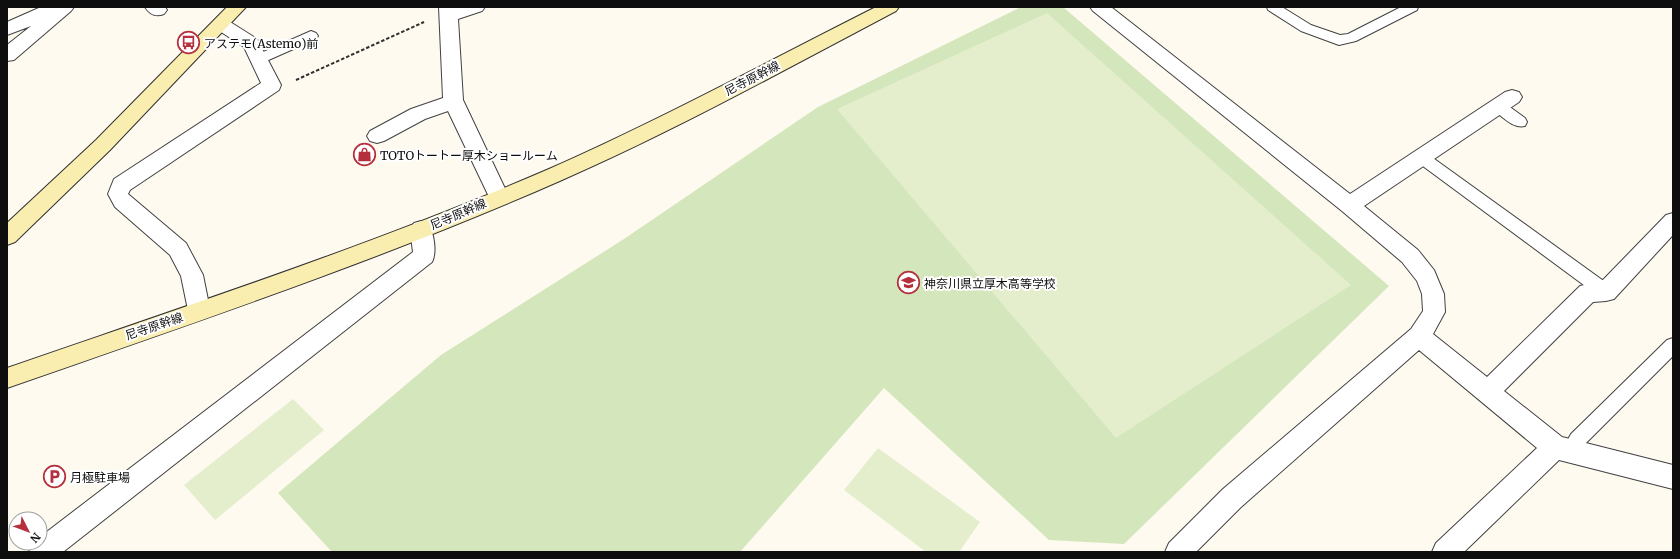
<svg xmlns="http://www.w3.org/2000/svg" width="1680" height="559" viewBox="0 0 1680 559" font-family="Merriweather,'Noto Sans JP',serif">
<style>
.green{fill:#d4e6bb}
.pitch{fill:#e4eecd}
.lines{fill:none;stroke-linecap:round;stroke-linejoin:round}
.lane-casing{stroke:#414141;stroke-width:2}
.street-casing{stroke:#414141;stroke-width:2}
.secondary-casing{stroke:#303030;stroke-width:2}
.path{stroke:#303030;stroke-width:2;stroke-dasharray:3.5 2;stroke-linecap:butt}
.lane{fill:#fff;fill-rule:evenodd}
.street{fill:#fff;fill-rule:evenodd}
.secondary{fill:#f9edaf;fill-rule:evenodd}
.labels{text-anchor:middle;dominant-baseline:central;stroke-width:4;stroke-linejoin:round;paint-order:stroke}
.poi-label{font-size:12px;fill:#0e0e0e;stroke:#fff;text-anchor:start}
.street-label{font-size:12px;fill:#0e0e0e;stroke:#fff}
</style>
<rect width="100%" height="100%" fill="#fefaf0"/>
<!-- green -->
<path class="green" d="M 1021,7 L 1063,7 L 1389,286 L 1124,544 L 1049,540 L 884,388 L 740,552 L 332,552 L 278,493 L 441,355 L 624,239 L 818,107 Z"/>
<!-- pitch -->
<path class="pitch" d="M 1047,13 L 1351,285 L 1116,438 L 837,109 Z
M 293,399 L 324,430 L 215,520 L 184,485 Z
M 878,448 L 980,522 L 959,552 L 926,552 L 844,490 Z"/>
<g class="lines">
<defs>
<path id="lane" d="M 1267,7 L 1282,7 L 1311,25 L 1340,35 L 1348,34 L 1401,7 L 1418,7 L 1417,10 L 1356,41 L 1339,45 L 1301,31 L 1268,10 Z
M 311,31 L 316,33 L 318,36 L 316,39 L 264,62 L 259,64 L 254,62 L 252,59 L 254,56 Z
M 1498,101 L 1503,102 L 1525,118 L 1527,122 L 1525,126 C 1513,129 1502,116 1493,110 L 1491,106 L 1493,102 Z
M 1421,151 L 1426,153 L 1612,287 L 1614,292 L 1612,297 L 1606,299 L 1600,297 L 1416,161 L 1414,157 L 1416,153 Z
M 1673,338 L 1673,356 L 1583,446 L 1576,458 L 1570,460 L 1564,458 L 1561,452 L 1571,434 L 1667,340 Z"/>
<path id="street" d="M 41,7 L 74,7 L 71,11 L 14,60 L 7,61 L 7,45 L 31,26 L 7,35 L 7,22 Z
M 145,7 L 165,7 L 167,10 L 164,14 C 156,17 150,15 145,7 Z
M 439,7 L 485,7 L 482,11 L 458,19 L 463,100 L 509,197 L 506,203 L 499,205 L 492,203 L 448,111 L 425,119 L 384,141 L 377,143 L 370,141 L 367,136 L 370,131 L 411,109 L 443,98 Z
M 1090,7 L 1111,7 L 1350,194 L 1505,92 L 1512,90 L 1519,92 L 1522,97 L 1519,102 L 1364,206 L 1418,250 L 1434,270 L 1444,294 L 1445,312 L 1433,334 L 1487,377 L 1580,286 L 1588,284 L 1600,283 L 1666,215 L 1673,213 L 1673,235 L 1614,299 L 1606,301 L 1593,302 L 1504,391 L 1562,437 L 1673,465 L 1673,489 L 1559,460 L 1464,552 L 1432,552 L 1436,543 L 1537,448 L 1419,350 L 1241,507 L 1196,552 L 1165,552 L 1169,543 L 1223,489 L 1411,329 L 1423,311 L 1422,294 L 1417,281 L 1402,262 L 1342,211 L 1093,11 Z
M 221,18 L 227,20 L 257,39 L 281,85 L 279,90 L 130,190 L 128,194 L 186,243 L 203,275 L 210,310 L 207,317 L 199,320 L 191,317 L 188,310 L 181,276 L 170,255 L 115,207 L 108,194 L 114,179 L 261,83 L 244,47 L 215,28 L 212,24 L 215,20 Z
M 421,221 L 428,223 C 434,233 437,252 432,262 L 63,552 L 29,552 L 33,543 L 40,543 L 40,537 L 413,252 L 410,229 L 414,223 Z"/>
<path id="secondary" d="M 227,7 L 246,7 L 110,150 L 15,242 L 7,245 L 7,223 L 96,140 Z
M 876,7 L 899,7 L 896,11 C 786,69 676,130 562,180 C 381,260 193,323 7,388 L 7,368 C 189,305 373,245 549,169 C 660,120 767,62 876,7 Z"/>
</defs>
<!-- lane casing -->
<use href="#lane" class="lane-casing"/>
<!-- street casing -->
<use href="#street" class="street-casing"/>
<!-- secondary casing -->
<use href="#secondary" class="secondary-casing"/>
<!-- path -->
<path class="path" d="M 296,80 L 424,22"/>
<!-- lane -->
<use href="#lane" class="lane"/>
<!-- street -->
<use href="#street" class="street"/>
<!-- secondary -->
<use href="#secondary" class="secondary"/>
</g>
<!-- icons -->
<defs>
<symbol id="bus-ring" viewBox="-11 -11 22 22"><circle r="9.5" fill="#fff" stroke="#b52f3c" stroke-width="1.5"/><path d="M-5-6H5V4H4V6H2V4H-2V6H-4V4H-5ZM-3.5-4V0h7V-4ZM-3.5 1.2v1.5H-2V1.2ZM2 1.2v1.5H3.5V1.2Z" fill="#b52f3c"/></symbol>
<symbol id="shop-ring" viewBox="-11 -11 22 22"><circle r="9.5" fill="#fff" stroke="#b52f3c" stroke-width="1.5"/><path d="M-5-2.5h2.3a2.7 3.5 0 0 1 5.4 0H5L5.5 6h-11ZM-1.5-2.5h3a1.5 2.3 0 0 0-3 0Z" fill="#b52f3c"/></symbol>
<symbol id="school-ring" viewBox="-11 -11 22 22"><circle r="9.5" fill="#fff" stroke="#b52f3c" stroke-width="1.5"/><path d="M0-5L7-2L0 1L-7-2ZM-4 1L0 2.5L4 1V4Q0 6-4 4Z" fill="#b52f3c"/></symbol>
<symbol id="parking-ring" viewBox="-11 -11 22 22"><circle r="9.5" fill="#fff" stroke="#b52f3c" stroke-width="1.5"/><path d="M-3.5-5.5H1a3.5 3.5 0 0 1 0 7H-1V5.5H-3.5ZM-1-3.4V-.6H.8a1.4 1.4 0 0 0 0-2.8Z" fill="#b52f3c"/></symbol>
</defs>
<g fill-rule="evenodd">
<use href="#bus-ring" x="176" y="30" width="25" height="25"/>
<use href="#shop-ring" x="352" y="142" width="25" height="25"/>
<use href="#school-ring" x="896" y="270" width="25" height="25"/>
<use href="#parking-ring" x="42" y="464" width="25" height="25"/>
</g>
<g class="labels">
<!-- poi labels -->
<g class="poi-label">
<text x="204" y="43">アステモ(Astemo)前</text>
<text x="380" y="155">TOTOトートー厚木ショールーム</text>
<text x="924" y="283">神奈川県立厚木高等学校</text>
<text x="70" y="477">月極駐車場</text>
</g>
<!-- street labels -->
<g class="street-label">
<text transform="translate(752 78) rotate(-27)">尼寺原幹線</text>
<text transform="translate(458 214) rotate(-23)">尼寺原幹線</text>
<text transform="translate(154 326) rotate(-19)">尼寺原幹線</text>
</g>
</g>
<!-- border -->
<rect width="1680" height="559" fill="none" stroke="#0e0e0e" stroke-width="16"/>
<!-- north arrow -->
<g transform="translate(28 531) rotate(132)"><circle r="19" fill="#ffffff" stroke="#9f9f9f"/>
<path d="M0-3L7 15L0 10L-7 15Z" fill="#b52f3c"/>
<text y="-6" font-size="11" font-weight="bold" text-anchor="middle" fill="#0e0e0e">N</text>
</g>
</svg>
